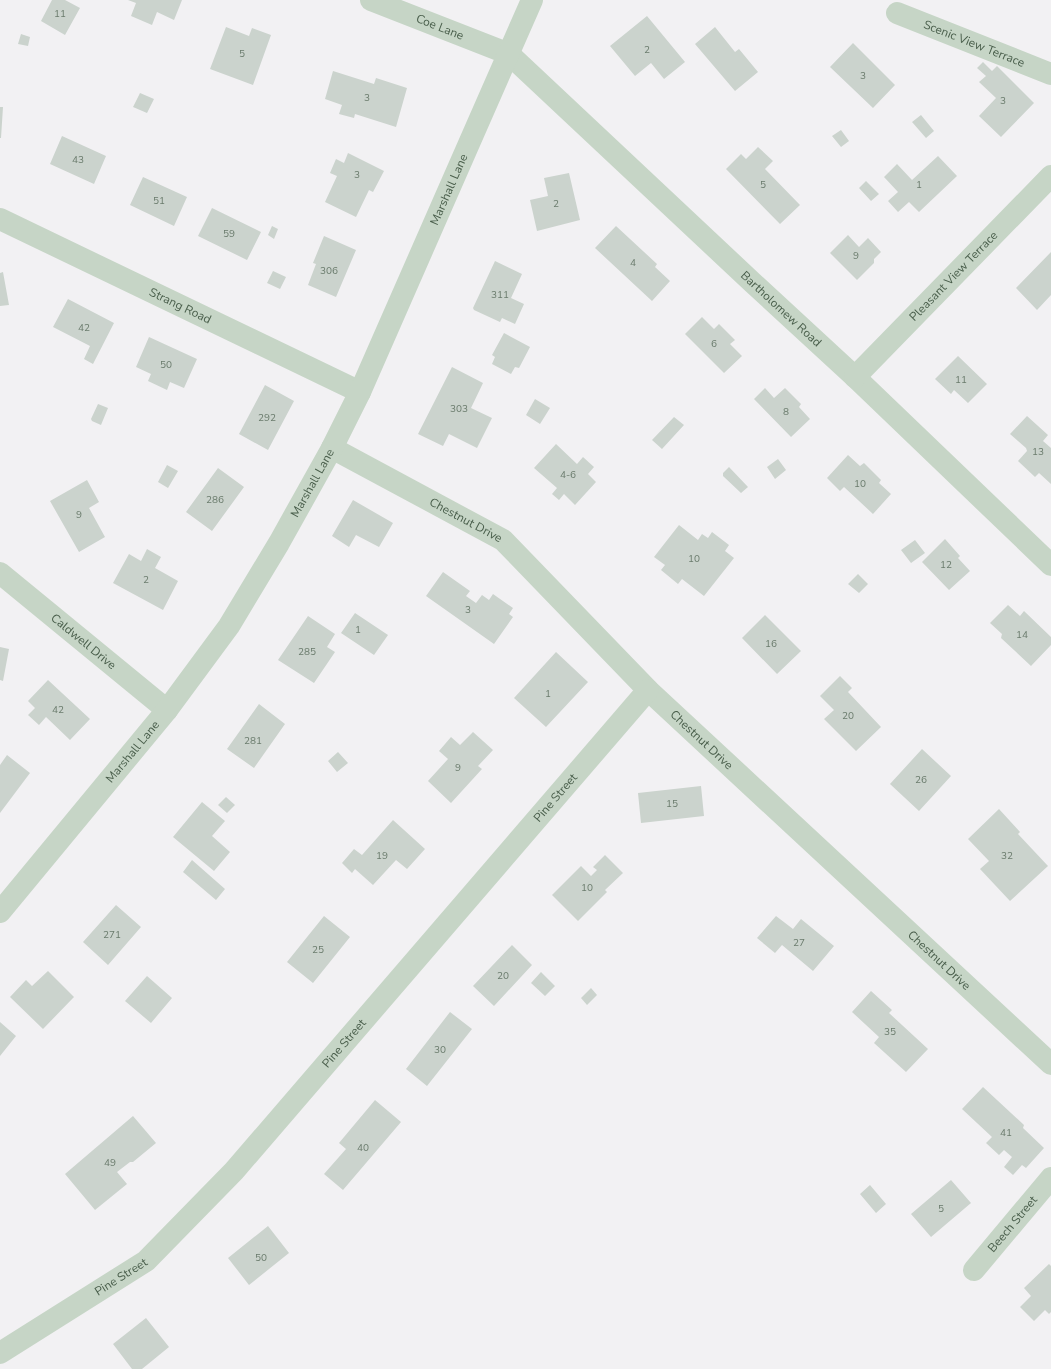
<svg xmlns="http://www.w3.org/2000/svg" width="1051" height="1369" viewBox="0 0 1051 1369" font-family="'Nunito Sans',sans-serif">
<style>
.building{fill:#cbd3cd}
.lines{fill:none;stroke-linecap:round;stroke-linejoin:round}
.minor{stroke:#c6d5c6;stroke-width:22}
.labels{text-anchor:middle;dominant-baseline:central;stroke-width:4;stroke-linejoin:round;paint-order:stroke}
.number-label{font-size:10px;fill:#6a7b6c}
.street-label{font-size:12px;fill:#495e4b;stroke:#fff}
</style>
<rect width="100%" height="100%" fill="#f2f1f3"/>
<!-- building -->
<path class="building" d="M 52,0 L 65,0 L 80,8 L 65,35 L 41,21 Z
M 128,0 L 182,0 L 174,20 L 157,12 L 152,25 L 131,16 L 136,3 Z
M 647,16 L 685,62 L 664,79 L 651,63 L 635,76 L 610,46 Z
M 226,27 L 249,36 L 252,28 L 271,35 L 253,85 L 210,69 Z
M 715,27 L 735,52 L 739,49 L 758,72 L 735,91 L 695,44 Z
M 21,34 L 30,37 L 28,46 L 18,44 Z
M 853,43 L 895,85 L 873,108 L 830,67 Z
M 983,62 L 992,71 L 997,66 L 1034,103 L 1001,137 L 979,116 L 996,98 L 979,82 L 986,76 L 977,68 Z
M 333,71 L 374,84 L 376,78 L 407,88 L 396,127 L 355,114 L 354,118 L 339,114 L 342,105 L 325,99 Z
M 140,93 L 154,99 L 147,113 L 133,107 Z
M 0,107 L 3,107 L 1,138 L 0,138 Z
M 921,115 L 934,131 L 926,138 L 912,122 Z
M 841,130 L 849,141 L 841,147 L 832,136 Z
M 62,136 L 106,156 L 94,184 L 50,164 Z
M 758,147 L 773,161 L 765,169 L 800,205 L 780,224 L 726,169 L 741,154 L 746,159 Z
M 348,153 L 384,171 L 373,192 L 369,190 L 356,217 L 325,202 L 337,176 L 330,173 L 336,159 L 344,163 Z
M 938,156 L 957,176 L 919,212 L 909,202 L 898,212 L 888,201 L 898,192 L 884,177 L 897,164 L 912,180 Z
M 569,173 L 580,220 L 537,231 L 530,200 L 548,196 L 544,178 Z
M 143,177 L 187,197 L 174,226 L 130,205 Z
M 866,181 L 879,194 L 871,201 L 859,188 Z
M 212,208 L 261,232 L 247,260 L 198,236 Z
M 272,226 L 278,229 L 274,239 L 268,235 Z
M 616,226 L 657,264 L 655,267 L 670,281 L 652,301 L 595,248 Z
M 848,235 L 859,247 L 868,238 L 881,252 L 874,259 L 874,263 L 857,280 L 830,253 Z
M 324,236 L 356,250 L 336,297 L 308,285 L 316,264 L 313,263 Z
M 1051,252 L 1051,295 L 1037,310 L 1016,288 Z
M 495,261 L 522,274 L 511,298 L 524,304 L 515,324 L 502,318 L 500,322 L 474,310 L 473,308 Z
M 273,271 L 286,277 L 280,289 L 267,283 Z
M 3,272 L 9,305 L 0,306 L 0,273 Z
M 68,299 L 114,323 L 93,364 L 84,359 L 90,346 L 53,327 Z
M 702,317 L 714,329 L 719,324 L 735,340 L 730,344 L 742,356 L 724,373 L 685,334 Z
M 504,333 L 530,347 L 519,368 L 515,367 L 511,374 L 492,364 L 495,357 L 492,355 Z
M 149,337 L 197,359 L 184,388 L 170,382 L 167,390 L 148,381 L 151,374 L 136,367 Z
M 958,356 L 987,384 L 968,403 L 954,390 L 951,394 L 935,379 Z
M 452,367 L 483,383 L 471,408 L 492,418 L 477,448 L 449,434 L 443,446 L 418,434 Z
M 265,385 L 294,401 L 268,450 L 239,434 Z
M 765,388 L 774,398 L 785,388 L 801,404 L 799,407 L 810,419 L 791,437 L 754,399 Z
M 535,399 L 550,408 L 540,424 L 526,415 Z
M 98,404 L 108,408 L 101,425 L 92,421 L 91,419 Z
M 1027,416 L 1048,435 L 1043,441 L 1051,448 L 1051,484 L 1039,473 L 1035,477 L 1018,461 L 1027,451 L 1026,448 L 1010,434 Z
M 674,417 L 684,425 L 662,449 L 652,440 Z
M 556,444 L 577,464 L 583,457 L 594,467 L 588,474 L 596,482 L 575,505 L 564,494 L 559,500 L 552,494 L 557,488 L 534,468 Z
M 848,455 L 860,466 L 864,463 L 881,480 L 879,483 L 891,494 L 873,514 L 844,487 L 840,491 L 827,478 Z
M 778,459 L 786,470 L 775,479 L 767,467 Z
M 167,465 L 178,471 L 168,488 L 158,482 Z
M 729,467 L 748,487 L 741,493 L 723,476 L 723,473 Z
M 218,468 L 244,487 L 212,531 L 186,512 Z
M 87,480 L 99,502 L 89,508 L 105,537 L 79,552 L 50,501 Z
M 353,500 L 393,523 L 379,547 L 356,535 L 349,547 L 332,536 Z
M 679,525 L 698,540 L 702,534 L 708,538 L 712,532 L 729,545 L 725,551 L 734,558 L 704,596 L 682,579 L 678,584 L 661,570 L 665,565 L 654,557 Z
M 945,539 L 960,556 L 958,558 L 970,571 L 949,590 L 922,562 Z
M 915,540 L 925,553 L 911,563 L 901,550 Z
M 147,549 L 161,557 L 155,568 L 178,581 L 163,610 L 113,583 L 129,554 L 141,561 Z
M 443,572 L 470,591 L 466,596 L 476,603 L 482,595 L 489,600 L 493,594 L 513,608 L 509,614 L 513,617 L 494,644 L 426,596 Z
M 858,574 L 868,584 L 859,593 L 848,584 Z
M 1008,605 L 1020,616 L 1024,611 L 1051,637 L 1051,645 L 1031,666 L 1001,638 L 1002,634 L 990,623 Z
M 355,613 L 388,635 L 374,655 L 341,633 Z
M 765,615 L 801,651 L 777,674 L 742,638 Z
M 308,616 L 335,634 L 327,647 L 335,652 L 314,683 L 278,660 Z
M 0,647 L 9,649 L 3,681 L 0,680 Z
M 556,652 L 588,682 L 546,727 L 514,698 Z
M 840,676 L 852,688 L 848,692 L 881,727 L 856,751 L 824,719 L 834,710 L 820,696 Z
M 48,680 L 90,719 L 70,740 L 46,717 L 39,725 L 28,715 L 35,708 L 28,701 Z
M 259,704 L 285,724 L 254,768 L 227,749 Z
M 473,732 L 493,750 L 478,766 L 482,769 L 451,803 L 428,781 L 448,759 L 439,751 L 451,737 L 460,745 Z
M 922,749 L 951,776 L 919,811 L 890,784 Z
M 338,752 L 348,763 L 337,772 L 328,761 Z
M 7,755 L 30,773 L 0,813 L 0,765 Z
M 701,786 L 704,816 L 641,823 L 638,793 Z
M 226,797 L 235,805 L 227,813 L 218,805 Z
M 202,802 L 225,821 L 212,836 L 230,852 L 214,871 L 173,837 Z
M 999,809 L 1020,832 L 1018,834 L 1048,866 L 1010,901 L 980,869 L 989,861 L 968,839 Z
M 393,820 L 425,849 L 407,869 L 396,860 L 373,885 L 355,869 L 352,873 L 342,863 L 354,849 L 362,855 Z
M 605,855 L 623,873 L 605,890 L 607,892 L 578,921 L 552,895 L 581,866 L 591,876 L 597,870 L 593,867 Z
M 192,860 L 225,889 L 216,900 L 183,872 Z
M 116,905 L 141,927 L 108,965 L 83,942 Z
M 324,916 L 350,937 L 313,983 L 287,962 Z
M 776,916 L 793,929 L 801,919 L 834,946 L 813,971 L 782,945 L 775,953 L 757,938 Z
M 512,945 L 532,965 L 494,1006 L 473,986 Z
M 48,971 L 74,997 L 43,1029 L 10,997 L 26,980 L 32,986 Z
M 541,972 L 555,986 L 545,996 L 531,983 Z
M 147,976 L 172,998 L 151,1023 L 125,1001 Z
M 591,988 L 597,995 L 587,1005 L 581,998 Z
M 871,991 L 892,1010 L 889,1013 L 928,1049 L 906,1072 L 874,1043 L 879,1037 L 852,1012 Z
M 450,1012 L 472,1029 L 427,1086 L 406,1069 Z
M 0,1022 L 16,1036 L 0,1056 Z
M 983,1087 L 1024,1125 L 1023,1128 L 1044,1148 L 1026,1168 L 1022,1165 L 1013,1175 L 1004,1167 L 1012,1157 L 1004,1150 L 999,1155 L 986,1143 L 992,1137 L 962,1109 Z
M 375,1100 L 401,1122 L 343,1190 L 324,1174 L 346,1149 L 339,1143 Z
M 133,1116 L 156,1143 L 133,1162 L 130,1162 L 117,1172 L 127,1184 L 95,1210 L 65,1174 Z
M 951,1180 L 971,1203 L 931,1237 L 911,1214 Z
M 870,1185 L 886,1204 L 876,1213 L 860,1194 Z
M 268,1226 L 289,1253 L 249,1285 L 228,1258 Z
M 1049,1264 L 1051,1266 L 1051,1312 L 1049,1314 L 1045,1310 L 1034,1321 L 1020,1307 L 1031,1296 L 1024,1288 Z
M 146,1318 L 169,1347 L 142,1369 L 132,1369 L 113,1344 Z"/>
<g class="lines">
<!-- minor -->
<g class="minor">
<path id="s1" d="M 371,0 L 509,54 L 753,283 L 855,377 L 1051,565"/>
<path id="s2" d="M 897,13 L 1051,74"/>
<path id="s3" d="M 0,219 L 360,392"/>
<path id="s4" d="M 855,377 L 1051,176"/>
<path id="s5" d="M 332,448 L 503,540 L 648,690 L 1051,1064"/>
<path id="s6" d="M 0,573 L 167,710"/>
<path id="s7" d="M 0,912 L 167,710 L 229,626 L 279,543 L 332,448 L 360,392 L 532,0"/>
<path id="s8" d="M 974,1270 L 1051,1178"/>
<path id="s9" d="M 0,1353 L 146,1261 L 234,1171 L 648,690"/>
</g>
</g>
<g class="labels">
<!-- number labels -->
<g class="number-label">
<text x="60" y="14">11</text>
<text x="647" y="50">2</text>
<text x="242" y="54">5</text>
<text x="863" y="76">3</text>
<text x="367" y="98">3</text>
<text x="1003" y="101">3</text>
<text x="78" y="160">43</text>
<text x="357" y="175">3</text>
<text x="763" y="185">5</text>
<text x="919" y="185">1</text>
<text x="159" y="201">51</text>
<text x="556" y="204">2</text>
<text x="229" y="234">59</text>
<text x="856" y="256">9</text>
<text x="633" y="263">4</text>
<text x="329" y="271">306</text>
<text x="500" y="295">311</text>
<text x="84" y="328">42</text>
<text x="714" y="344">6</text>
<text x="166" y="365">50</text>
<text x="961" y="380">11</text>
<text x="459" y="409">303</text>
<text x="786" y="412">8</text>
<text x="267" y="418">292</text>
<text x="1038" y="452">13</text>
<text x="568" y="475">4-6</text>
<text x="860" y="484">10</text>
<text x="215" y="500">286</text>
<text x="79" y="515">9</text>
<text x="694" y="559">10</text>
<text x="946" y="565">12</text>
<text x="146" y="580">2</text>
<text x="468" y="610">3</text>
<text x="358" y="630">1</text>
<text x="1022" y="635">14</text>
<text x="771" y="644">16</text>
<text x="307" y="652">285</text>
<text x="548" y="694">1</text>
<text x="58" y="710">42</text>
<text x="848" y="716">20</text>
<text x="253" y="741">281</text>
<text x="458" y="768">9</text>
<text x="921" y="780">26</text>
<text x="672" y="804">15</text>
<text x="382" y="856">19</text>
<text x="1007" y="856">32</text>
<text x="587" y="888">10</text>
<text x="112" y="935">271</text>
<text x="799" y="943">27</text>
<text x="318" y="950">25</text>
<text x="503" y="976">20</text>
<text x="890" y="1032">35</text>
<text x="440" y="1050">30</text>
<text x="1006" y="1133">41</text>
<text x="363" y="1148">40</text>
<text x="110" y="1163">49</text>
<text x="941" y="1209">5</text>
<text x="261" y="1258">50</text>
</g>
<!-- street labels -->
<g class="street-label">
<text stroke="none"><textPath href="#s1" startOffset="74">Coe Lane</textPath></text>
<text stroke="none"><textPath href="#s2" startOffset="83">Scenic View Terrace</textPath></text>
<text stroke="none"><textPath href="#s7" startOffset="856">Marshall Lane</textPath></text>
<text stroke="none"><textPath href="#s4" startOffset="141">Pleasant View Terrace</textPath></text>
<text stroke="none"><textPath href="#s3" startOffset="200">Strang Road</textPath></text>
<text stroke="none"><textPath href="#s1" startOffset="521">Bartholomew Road</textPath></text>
<text stroke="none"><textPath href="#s7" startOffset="532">Marshall Lane</textPath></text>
<text stroke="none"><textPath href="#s5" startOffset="152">Chestnut Drive</textPath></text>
<text stroke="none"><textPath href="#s6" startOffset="108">Caldwell Drive</textPath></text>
<text stroke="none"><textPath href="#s5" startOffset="476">Chestnut Drive</textPath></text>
<text stroke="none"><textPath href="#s7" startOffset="208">Marshall Lane</textPath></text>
<text stroke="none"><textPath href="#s9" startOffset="791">Pine Street</textPath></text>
<text stroke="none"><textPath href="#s5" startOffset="800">Chestnut Drive</textPath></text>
<text stroke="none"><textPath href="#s9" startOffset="467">Pine Street</textPath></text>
<text stroke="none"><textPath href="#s8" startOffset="60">Beech Street</textPath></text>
<text stroke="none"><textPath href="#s9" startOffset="143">Pine Street</textPath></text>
</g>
</g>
</svg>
